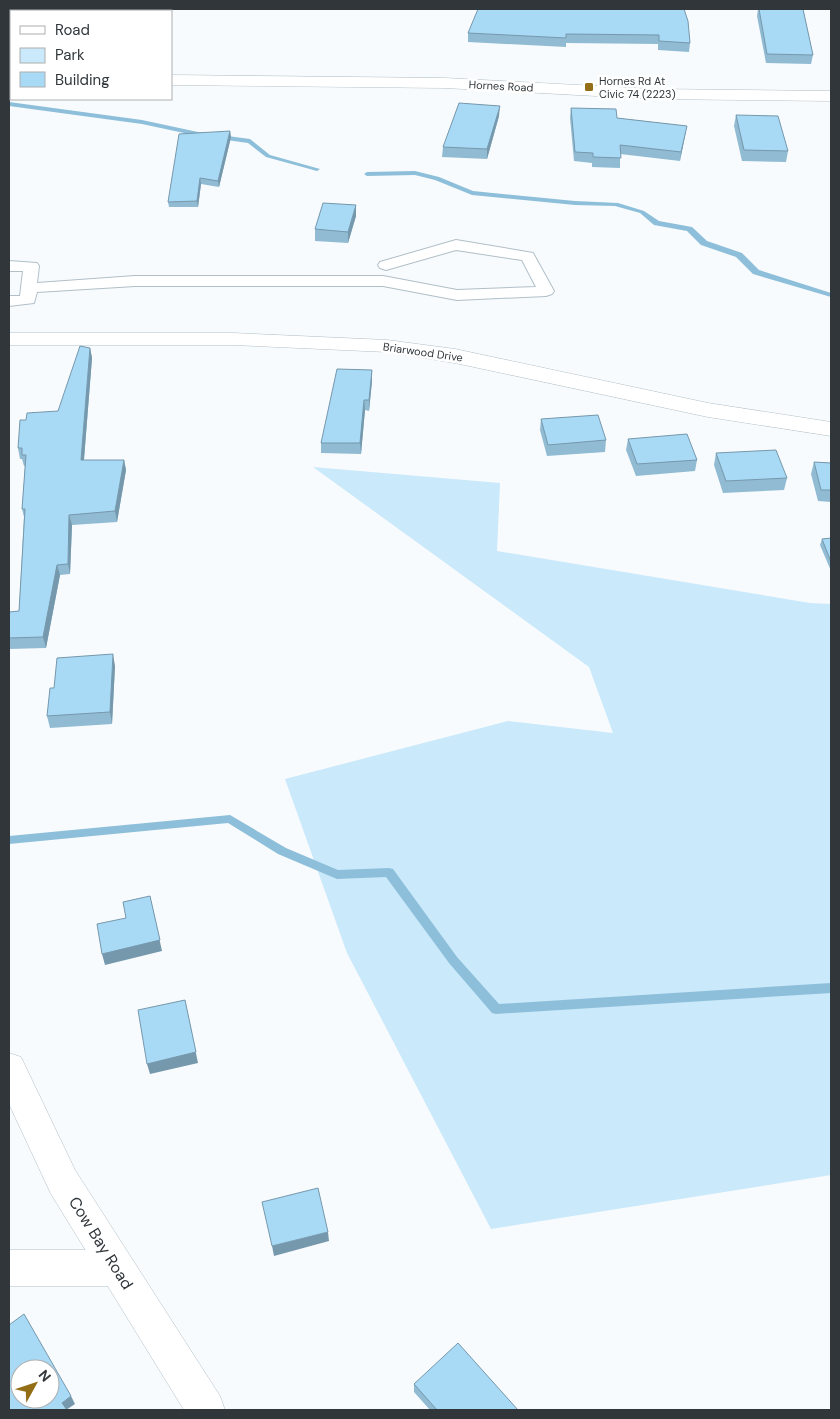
<svg xmlns="http://www.w3.org/2000/svg" width="840" height="1419" viewBox="0 0 840 1419" font-family="'DM Sans',sans-serif">
<style>
.green{fill:#cae9fa}
.lines{fill:none;stroke-linecap:round;stroke-linejoin:round}
.stream{fill:#8ebfda;fill-rule:evenodd}
.service-casing{stroke:#b0bfc8;stroke-width:2}
.minor-casing{stroke:#b0bfc8;stroke-width:1}
.secondary-casing{stroke:#b0bfc8;stroke-width:1}
.service{fill:#fff;fill-rule:evenodd}
.minor{fill:#fff;fill-rule:evenodd}
.secondary{fill:#fff;fill-rule:evenodd}
.wall{fill:#90bbd3}
.shaded-wall{fill:#7698ac}
.building{fill:#a8d9f5;stroke:#7698ac;fill-rule:evenodd}
.poi-dot{fill:#936e16;stroke:#fff;stroke-width:2}
.labels{text-anchor:middle;dominant-baseline:central;stroke-width:5;stroke-linejoin:round;paint-order:stroke}
.far-poi-label{font-size:11px;fill:#30363a;stroke:#fff;text-anchor:start}
.far-street-label{font-size:11px;fill:#30363a;stroke:#fff}
.near-street-label{font-size:16px;fill:#30363a;stroke:#fff}
</style>
<rect width="100%" height="100%" fill="#f8fbfd"/>
<!-- green -->
<path class="green" d="M 313,467 L 500,483 L 497,551 L 810,603 L 831,604 L 831,1175 L 491,1229 L 347,953 L 285,779 L 508,721 L 613,733 L 589,667 Z"/>
<g class="lines">
<!-- stream -->
<path class="stream" d="M 9,102 L 142,120 L 198,132 L 250,139 L 270,155 L 320,169 L 317,171 L 266,157 L 248,143 L 198,136 L 142,124 L 9,106 Z
M 415,171 L 439,177 L 473,191 L 575,201 L 618,203 L 644,211 L 659,221 L 692,227 L 707,241 L 742,253 L 759,270 L 831,293 L 831,297 L 753,274 L 736,257 L 701,245 L 687,231 L 654,225 L 640,213 L 615,206 L 575,205 L 472,195 L 435,180 L 415,175 L 367,176 L 364,174 L 367,172 Z
M 230,815 L 286,848 L 338,870 L 389,868 L 393,869 L 457,957 L 499,1004 L 831,983 L 831,993 L 496,1014 L 492,1013 L 449,963 L 386,877 L 337,879 L 278,854 L 228,823 L 9,844 L 9,836 Z"/>
<defs>
<path id="service" d="M 456,240 L 533,253 L 554,291 L 552,294 L 546,296 L 457,300 L 383,286 L 135,286 L 37,292 L 34,303 L 9,306 L 9,296 L 20,296 L 23,271 L 9,271 L 9,261 L 37,263 L 39,266 L 37,283 L 135,276 L 383,276 L 457,290 L 536,287 L 522,260 L 456,250 L 386,270 L 380,268 L 378,265 L 380,262 Z"/>
<path id="minor" d="M 9,74 L 11,74 L 11,84 L 9,84 Z
M 171,75 L 445,78 L 653,89 L 831,91 L 831,101 L 653,99 L 445,88 L 171,85 Z
M 9,333 L 233,333 L 387,340 L 455,349 L 708,403 L 831,422 L 831,436 L 708,417 L 455,363 L 387,352 L 233,345 L 9,345 Z
M 9,1250 L 116,1250 L 129,1255 L 134,1268 L 129,1281 L 116,1286 L 9,1286 Z"/>
<path id="secondary" d="M 9,1053 L 21,1057 L 75,1170 L 220,1396 L 225,1410 L 184,1410 L 51,1194 L 9,1104 Z"/>
</defs>
<!-- service casing -->
<use href="#service" class="service-casing"/>
<!-- minor casing -->
<use href="#minor" class="minor-casing"/>
<!-- secondary casing -->
<use href="#secondary" class="secondary-casing"/>
<!-- service -->
<use href="#service" class="service"/>
<!-- minor -->
<use href="#minor" class="minor"/>
<!-- secondary -->
<use href="#secondary" class="secondary"/>
</g>
<!-- wall -->
<path class="wall" d="M 684,9 L 690,43 L 689,52 L 658,50 L 658,44 L 566,43 L 566,47 L 468,42 L 468,33 Z
M 758,9 L 803,9 L 813,55 L 811,64 L 766,63 L 757,16 Z
M 571,108 L 617,118 L 687,126 L 680,161 L 620,154 L 620,168 L 592,167 L 592,163 L 574,161 L 570,118 Z
M 736,115 L 788,151 L 786,162 L 742,161 L 734,126 Z
M 499,116 L 487,159 L 442,157 L 443,147 Z
M 230,131 L 231,137 L 219,187 L 201,184 L 198,207 L 169,207 L 168,202 Z
M 356,205 L 356,216 L 348,243 L 315,241 L 315,229 Z
M 90,348 L 92,358 L 84,460 L 124,460 L 126,470 L 117,522 L 72,525 L 70,574 L 60,575 L 46,648 L 9,649 L 9,612 L 19,611 L 24,517 L 22,509 L 25,466 L 24,466 L 22,459 L 20,459 L 18,448 L 26,420 L 58,411 Z
M 372,370 L 372,381 L 369,411 L 365,410 L 361,454 L 321,453 L 321,443 Z
M 541,419 L 606,440 L 605,452 L 547,456 L 540,430 Z
M 628,439 L 697,460 L 695,471 L 636,476 L 626,450 Z
M 716,453 L 787,478 L 784,490 L 723,493 L 714,465 Z
M 814,462 L 831,463 L 831,502 L 818,501 L 811,474 Z
M 831,538 L 831,571 L 820,545 L 822,539 Z
M 115,666 L 112,724 L 50,728 L 47,716 L 54,688 Z
M 414,1384 L 518,1410 L 430,1410 L 414,1392 Z"/>
<!-- shaded-wall -->
<path class="shaded-wall" d="M 500,106 L 499,116 L 487,159 L 487,149 Z
M 687,126 L 685,135 L 680,161 L 681,152 Z
M 230,131 L 231,137 L 219,187 L 218,181 Z
M 200,178 L 201,184 L 198,207 L 197,201 Z
M 356,205 L 356,216 L 348,243 L 348,232 Z
M 90,348 L 92,358 L 83,471 L 81,460 Z
M 372,370 L 372,381 L 369,411 L 369,400 Z
M 364,400 L 365,410 L 361,454 L 360,443 Z
M 124,460 L 126,470 L 117,522 L 115,511 Z
M 69,515 L 72,525 L 70,574 L 68,564 Z
M 57,565 L 60,575 L 46,648 L 43,637 Z
M 113,654 L 115,666 L 112,724 L 110,712 Z
M 150,896 L 162,951 L 105,965 L 102,954 Z
M 185,1000 L 198,1063 L 150,1074 L 147,1064 Z
M 328,1232 L 329,1241 L 274,1256 L 272,1246 Z
M 71,1396 L 75,1404 L 66,1410 L 62,1403 Z"/>
<!-- building -->
<path class="building" d="M 58,9 L 121,9 L 121,11 L 57,11 Z
M 478,9 L 684,9 L 688,21 L 690,43 L 659,41 L 659,35 L 566,34 L 566,38 L 468,33 Z
M 759,9 L 803,9 L 813,55 L 767,54 Z
M 459,103 L 500,106 L 487,149 L 443,147 Z
M 571,108 L 616,109 L 617,118 L 687,126 L 681,152 L 620,145 L 621,158 L 593,157 L 593,153 L 575,152 Z
M 736,115 L 778,116 L 788,151 L 744,150 Z
M 230,131 L 218,181 L 200,178 L 197,201 L 168,202 L 179,134 Z
M 323,203 L 356,205 L 348,232 L 315,229 Z
M 80,346 L 90,348 L 81,460 L 124,460 L 115,511 L 69,515 L 68,564 L 57,565 L 43,637 L 9,638 L 9,612 L 19,611 L 25,509 L 22,509 L 26,455 L 22,455 L 22,448 L 18,448 L 20,420 L 26,420 L 27,413 L 58,411 Z
M 337,369 L 372,370 L 369,400 L 364,400 L 360,443 L 321,443 Z
M 598,415 L 606,440 L 548,445 L 541,419 Z
M 687,434 L 697,460 L 637,464 L 628,439 Z
M 776,450 L 787,478 L 726,481 L 716,453 Z
M 814,462 L 831,463 L 831,490 L 821,490 Z
M 831,538 L 831,562 L 822,539 Z
M 113,654 L 110,712 L 47,716 L 50,688 L 54,688 L 57,658 Z
M 150,896 L 160,940 L 102,954 L 97,924 L 126,918 L 123,902 Z
M 185,1000 L 196,1052 L 147,1064 L 138,1010 Z
M 318,1188 L 328,1232 L 272,1246 L 262,1202 Z
M 24,1314 L 71,1396 L 62,1403 L 67,1410 L 9,1410 L 9,1325 ZM 20,1369 L 50,1369 L 50,1399 L 20,1399 Z
M 458,1343 L 518,1410 L 437,1410 L 414,1384 Z"/>
<!-- markers -->
<rect class="poi-dot" x="584" y="82" width="10" height="10" rx="2.5"/>
<g class="labels">
<!-- far-poi labels -->
<g class="far-poi-label">
<text x="599" y="81">Hornes Rd At<tspan x="599" dy="13">Civic 74 (2223)</tspan></text>
</g>
<!-- far-street labels -->
<g class="far-street-label">
<text transform="translate(501 86) rotate(3)">Hornes Road</text>
<text transform="translate(423 352) rotate(8)">Briarwood Drive</text>
</g>
<!-- near-street labels -->
<g class="near-street-label">
<text transform="translate(101 1243) rotate(58)">Cow Bay Road</text>
</g>
</g>
<!-- border -->
<rect width="840" height="1419" fill="none" stroke="#30363a" stroke-width="20"/>
<!-- legend -->
<rect x="10" y="10" width="162" height="90" fill="#ffffff" stroke="#acafb0"/>
<rect x="20" y="26" width="25" height="8" fill="#ffffff" stroke="#acafb0"/>
<text x="55" y="35" font-size="15" fill="#30363a">Road</text>
<rect x="20" y="48" width="25" height="15" fill="#cae9fa" stroke="#acafb0"/>
<text x="55" y="60" font-size="15" fill="#30363a">Park</text>
<rect x="20" y="72" width="25" height="15" fill="#a8d9f5" stroke="#acafb0"/>
<text x="55" y="85" font-size="15" fill="#30363a">Building</text>
<!-- north arrow -->
<g transform="translate(35 1384) rotate(50)"><circle r="24" fill="#ffffff" stroke="#acafb0"/>
<path d="M0-4L9 19L0 12L-9 19Z" fill="#936e16"/>
<text y="-8" font-size="14" font-weight="bold" text-anchor="middle" fill="#30363a">N</text>
</g>
</svg>
